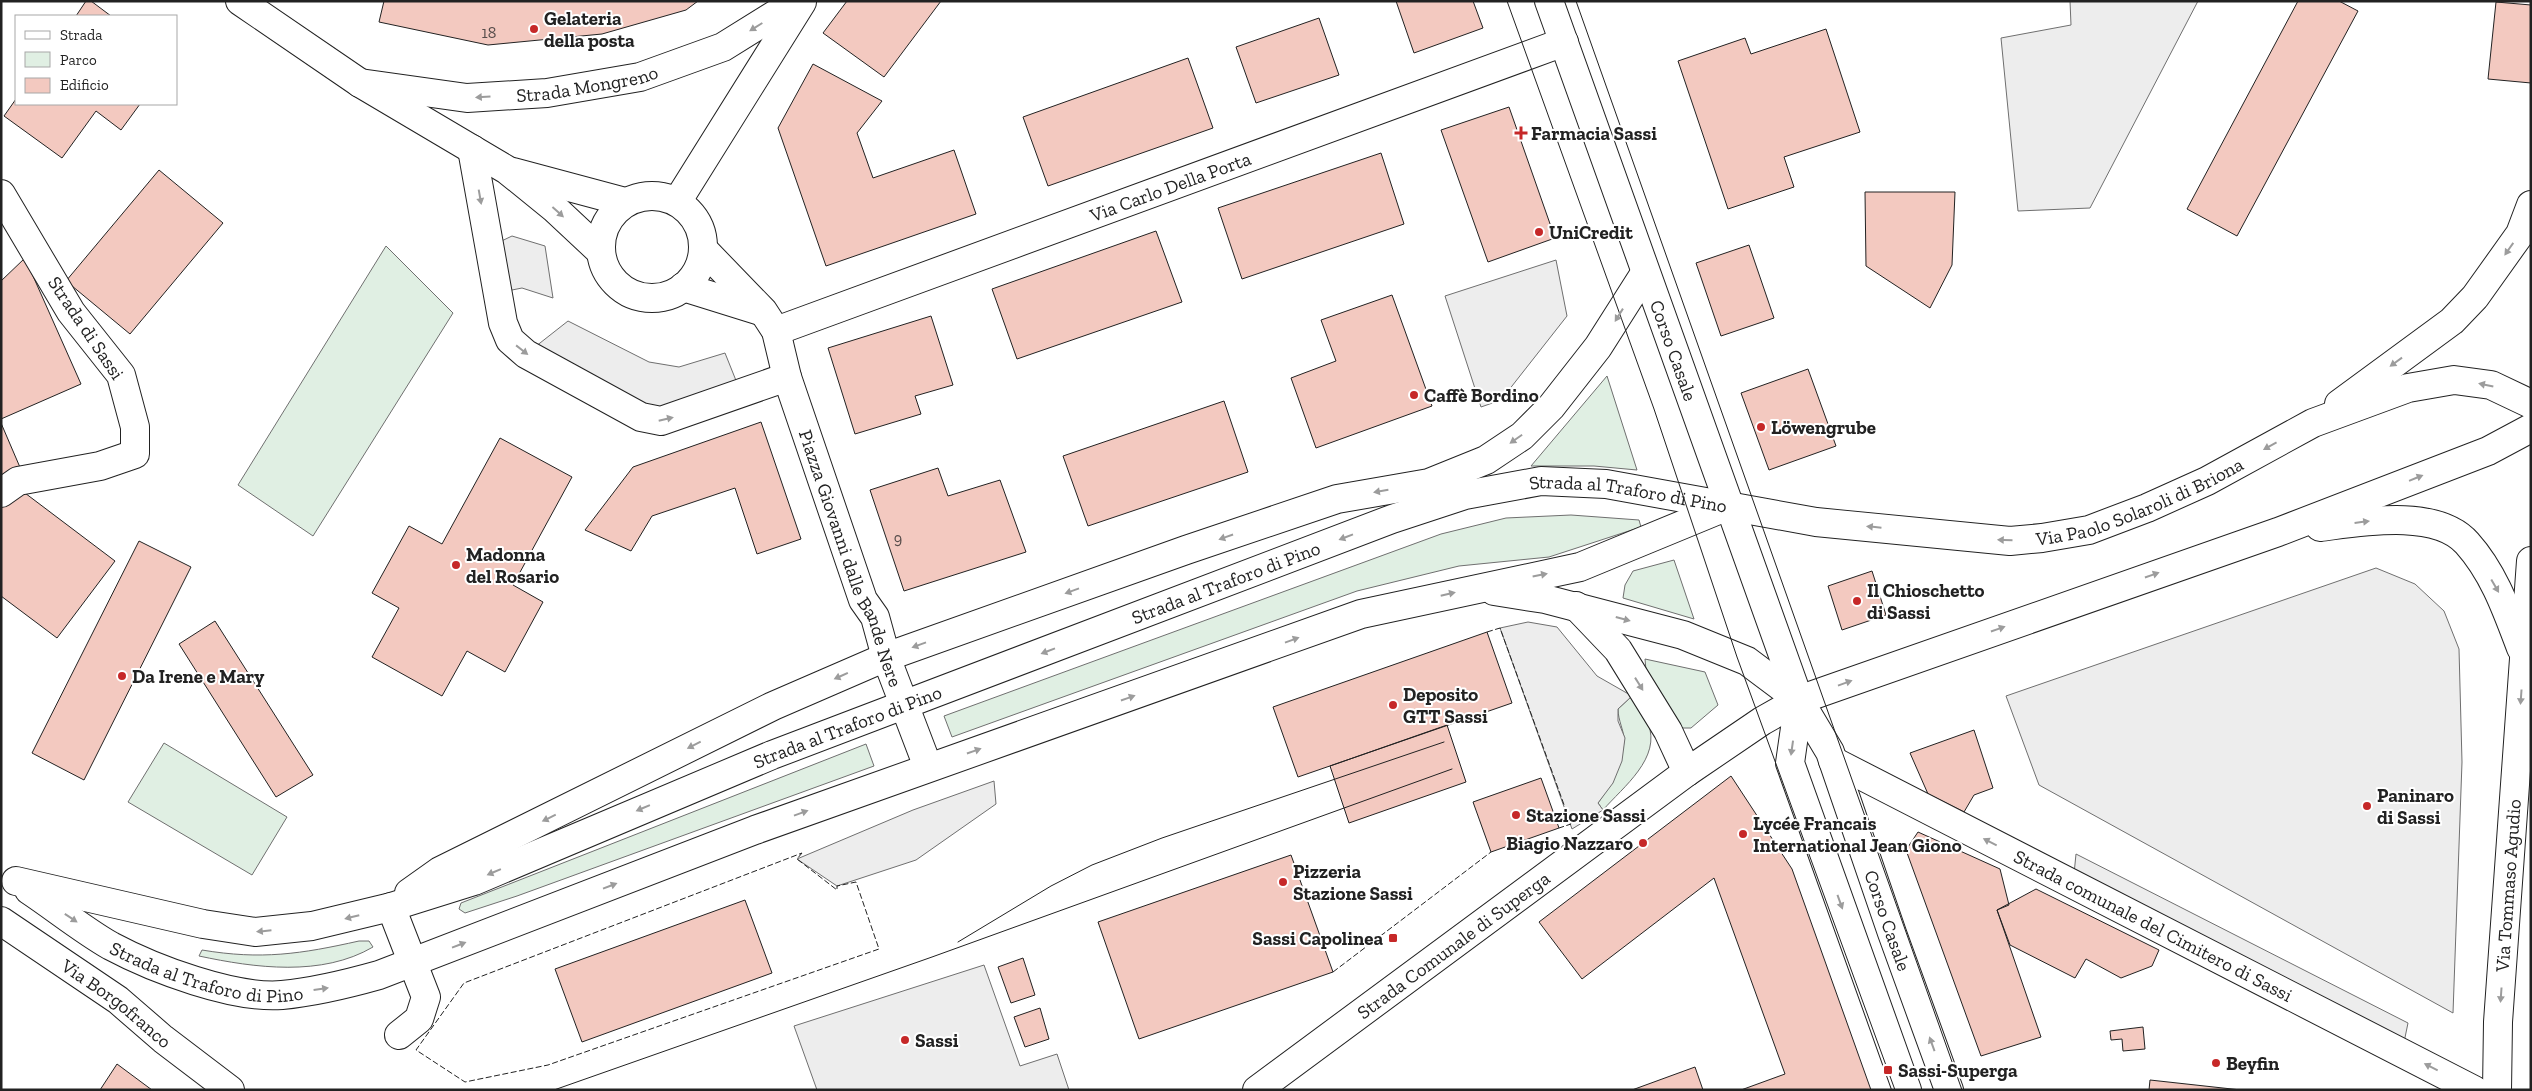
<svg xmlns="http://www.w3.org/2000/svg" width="2532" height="1091" viewBox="0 0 2532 1091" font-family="'Zilla Slab',serif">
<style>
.green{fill:#e0efe3;stroke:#6f6f6f}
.parking{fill:#ededed;stroke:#6f6f6f}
.building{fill:#f3c9c0;stroke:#222}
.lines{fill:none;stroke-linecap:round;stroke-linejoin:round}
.minor-casing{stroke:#222;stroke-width:30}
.major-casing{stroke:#222;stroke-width:30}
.minor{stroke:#fff;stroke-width:28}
.major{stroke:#fff;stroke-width:28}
.tram{stroke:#222;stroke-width:1}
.fence{stroke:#222;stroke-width:1;stroke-dasharray:6 2.5;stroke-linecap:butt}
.oneway{fill:#9c9c9c}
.poi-dot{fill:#c62828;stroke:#fff;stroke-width:2}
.labels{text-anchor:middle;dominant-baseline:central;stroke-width:4;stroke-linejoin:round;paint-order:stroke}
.number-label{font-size:16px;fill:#564c4a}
.poi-label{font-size:19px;font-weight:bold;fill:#222;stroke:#fff;text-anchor:start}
.street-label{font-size:19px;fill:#222;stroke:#fff}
</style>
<rect width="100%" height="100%" fill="#fff"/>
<!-- green -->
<path class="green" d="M 386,246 L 453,313 L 313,536 L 238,485 Z
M 1607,376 L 1637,470 L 1594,466 L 1531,466 Z
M 1571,515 L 1639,520 L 1641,527 L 1549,557 L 1459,566 L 1357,591 L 952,737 L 944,716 L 1441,534 L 1506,518 Z
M 1674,560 L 1694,619 L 1623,598 L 1625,585 L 1633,571 Z
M 1645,659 L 1705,672 L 1718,705 L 1691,728 L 1676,728 L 1646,670 Z
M 1632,696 C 1637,704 1644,713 1648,723 C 1662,758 1623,787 1603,810 L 1598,803 C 1609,788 1624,758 1624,739 C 1624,731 1618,720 1618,709 Z
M 164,743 L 287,817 L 252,875 L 128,802 Z
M 866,744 L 874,766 L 517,896 L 465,913 L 459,909 L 461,903 Z
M 359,941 L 369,941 L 373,947 C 322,977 255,968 199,956 L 202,950 C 261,960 301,954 359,941 Z"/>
<!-- parking -->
<path class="parking" d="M 2070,1 L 2198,1 L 2090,208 L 2018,211 L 2001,38 L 2071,25 Z
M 512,236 L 545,246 L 553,298 L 522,288 L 497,293 L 489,247 Z
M 1556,260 L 1567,316 L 1501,400 L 1481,407 L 1445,296 Z
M 568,321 L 649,362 L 679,367 L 725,353 L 741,393 L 661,421 L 526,354 Z
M 2376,568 L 2415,584 L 2444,611 L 2459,649 L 2462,762 L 2453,1013 L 2039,785 L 2006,696 Z
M 1528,622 L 1557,627 L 1597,676 L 1632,696 L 1618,709 L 1618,721 L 1625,738 L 1622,761 L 1613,783 L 1598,803 L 1603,810 L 1572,829 L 1500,628 Z
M 994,781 L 996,804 L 916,860 L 837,886 L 797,859 L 913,810 Z
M 2076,854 L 2408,1023 L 2402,1052 L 2073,884 Z
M 984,965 L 1020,1066 L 1057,1054 L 1069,1090 L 817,1090 L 794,1026 Z"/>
<!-- building -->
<path class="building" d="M 86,1 L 91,1 L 111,16 L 76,16 Z
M 384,1 L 698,1 L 686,10 L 602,34 L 488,45 L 379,22 Z
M 847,1 L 941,1 L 884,77 L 823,33 Z
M 1396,1 L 1473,1 L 1483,28 L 1414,53 Z
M 2298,1 L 2339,1 L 2358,11 L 2237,236 L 2187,209 Z
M 2496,2 L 2531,5 L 2531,83 L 2488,79 Z
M 1319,18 L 1339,75 L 1256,103 L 1236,47 Z
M 1826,29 L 1860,132 L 1784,157 L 1794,187 L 1728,209 L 1678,61 L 1745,38 L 1751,54 Z
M 1188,58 L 1213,128 L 1048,186 L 1023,117 Z
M 813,64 L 882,101 L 857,133 L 873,178 L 954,150 L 976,214 L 826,266 L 778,128 Z
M 16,99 L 16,104 L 140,104 L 121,130 L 96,111 L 62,158 L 4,116 Z
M 1509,107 L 1555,238 L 1488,262 L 1441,130 Z
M 1381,153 L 1404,224 L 1242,279 L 1218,208 Z
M 159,170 L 223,223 L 130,334 L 66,281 Z
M 1865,192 L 1955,192 L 1952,265 L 1930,308 L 1866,266 Z
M 1156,231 L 1182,302 L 1017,359 L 992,289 Z
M 1749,245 L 1774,318 L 1721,336 L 1696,263 Z
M 25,258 L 81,384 L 1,419 L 1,281 Z
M 1392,295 L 1432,406 L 1316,448 L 1291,378 L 1336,361 L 1321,320 Z
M 931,316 L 953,385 L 915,396 L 921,414 L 855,434 L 828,348 Z
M 1808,369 L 1836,446 L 1769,470 L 1741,393 Z
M 1224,401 L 1248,472 L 1088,526 L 1063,456 Z
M 761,422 L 801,539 L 757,554 L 735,488 L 652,516 L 631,551 L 585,530 L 633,467 Z
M 1,423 L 22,472 L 1,480 Z
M 500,438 L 572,477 L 513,585 L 543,602 L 505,672 L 467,651 L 442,696 L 372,657 L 399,608 L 372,593 L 409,526 L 442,544 Z
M 938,468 L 948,496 L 1000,480 L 1026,552 L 904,591 L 870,490 Z
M 17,487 L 115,561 L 57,638 L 1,596 L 1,507 Z
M 139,541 L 191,567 L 84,780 L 32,753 Z
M 1872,571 L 1886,615 L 1842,630 L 1828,586 Z
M 215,621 L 313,775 L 276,797 L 179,644 Z
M 1487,632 L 1512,703 L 1298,777 L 1273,707 Z
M 1447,725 L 1466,782 L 1349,823 L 1330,766 Z
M 1974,730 L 1993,788 L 1974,795 L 1964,812 L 1928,794 L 1910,753 Z
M 1731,776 L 1792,869 L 1871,1090 L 1741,1090 L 1785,1074 L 1714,878 L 1582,979 L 1539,922 Z
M 1541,778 L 1559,828 L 1491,852 L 1473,802 Z
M 1918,832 L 2000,869 L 2009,905 L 1997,910 L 2041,1037 L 1981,1056 L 1906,850 Z
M 1291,855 L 1333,972 L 1139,1039 L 1098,922 Z
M 2036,889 L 2159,950 L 2152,966 L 2121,978 L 2086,959 L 2075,978 L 2010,945 L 1997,910 Z
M 745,900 L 772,973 L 582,1042 L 555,969 Z
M 1023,958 L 1035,995 L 1011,1003 L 998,967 Z
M 1040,1008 L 1049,1039 L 1025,1047 L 1014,1017 Z
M 2143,1027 L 2145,1049 L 2123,1051 L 2122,1039 L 2111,1040 L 2110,1031 Z
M 117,1064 L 152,1090 L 100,1090 Z
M 1695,1067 L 1703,1090 L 1632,1090 Z
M 2150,1080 L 2241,1090 L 2149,1090 Z"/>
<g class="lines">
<defs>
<g id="minor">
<path d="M 240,1 L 360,83 L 507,170 L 554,208 L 601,252"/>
<path id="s1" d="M 360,83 L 467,98 L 547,93 L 640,77 L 723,47 L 797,1"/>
<path d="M 472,149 L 503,323 L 510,340 L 526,354 L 641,417 L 661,421 L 787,377"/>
<path d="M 513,172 L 625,202"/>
<path d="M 1,194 L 71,312 L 121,375 L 135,427 L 135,454 L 100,466 L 18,481 L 1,493"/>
<circle cx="652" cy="247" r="51"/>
<path d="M 677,202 L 802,2"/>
<path id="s2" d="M 703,249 L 763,311 L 776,331 L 787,377 L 863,600 L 875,617 L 886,657 L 928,767"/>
<path d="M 683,287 L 760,311"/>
<path id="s3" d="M 776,331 L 1564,42"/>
<path d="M 1576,606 L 1618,650 L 1668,731 L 1687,772"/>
<path id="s4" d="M 1833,761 L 2474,1090"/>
<path d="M 391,907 L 426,997 L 419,1019 L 399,1035"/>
<path id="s5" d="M 1,921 L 118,1000 L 163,1039 L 230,1090"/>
<path id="s6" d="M 1257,1090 L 1687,772 L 1762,721 L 1799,700"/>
</g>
<g id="major">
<path id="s7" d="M 1549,1 L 1799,700 L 1830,752 L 1892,933 L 1949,1090"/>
<path d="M 2339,404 L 2452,321 L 2475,297 L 2520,234 L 2531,205"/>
<path d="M 2320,527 C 2360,522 2436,508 2467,543 C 2494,573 2507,611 2521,648"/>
<path d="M 1494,591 L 1545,599 L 1683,635 L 1747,661 L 1799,700"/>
<path d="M 1799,700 L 2278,532 L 2488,451 L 2531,428"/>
<path d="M 1799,700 L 1790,763 L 1907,1090"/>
<path id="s8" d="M 16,881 L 203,924 L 255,932 L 312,926 L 391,907 L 474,881 L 772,755 L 1392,519 L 1465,495 L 1541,481 L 1606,484 L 1816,522 L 2010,541 L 2042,538 L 2089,530 L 2147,508 L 2207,481 L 2313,423 L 2408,388 L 2454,380 L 2491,385 L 2531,404"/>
<path id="s9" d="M 29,890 C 56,908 83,930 111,946 C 154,969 234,999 282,995 C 315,992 347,984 379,975 L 755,830 L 1361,614 L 1580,567 L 1728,506"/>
<path d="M 409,893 L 440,871 L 773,706 L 886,657 L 1186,550 L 1337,499 L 1429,483 L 1486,460 L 1522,436 L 1551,407 L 1598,347 L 1645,273"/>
<path id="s10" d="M 2497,1090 L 2498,1022 L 2531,561"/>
</g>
</defs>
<!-- minor casing -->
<use href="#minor" class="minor-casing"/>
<!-- major casing -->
<use href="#major" class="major-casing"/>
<!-- minor -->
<use href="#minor" class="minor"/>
<!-- major -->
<use href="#major" class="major"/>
<!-- tram -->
<path class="tram" d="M 1507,1 L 1654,409 L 1737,657 L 1895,1090
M 1576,1 L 1962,1090
M 958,942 L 1051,886 L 1092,865 L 1162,838 L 1444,742
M 554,1090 L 932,957 L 1452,769"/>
<!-- fence -->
<path class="fence" d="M 1487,632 L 1500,628 L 1571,824 L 1559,828
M 802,853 L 797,859 L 837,890 L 837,886 L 856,882 L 879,949 L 548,1065 L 465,1082 L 416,1050 L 464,983 Z
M 1333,972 L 1491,852"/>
</g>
<!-- one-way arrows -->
<defs><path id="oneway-solid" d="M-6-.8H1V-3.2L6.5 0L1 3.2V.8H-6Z" transform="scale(1.25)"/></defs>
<g class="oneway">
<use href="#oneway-solid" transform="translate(756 27) rotate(148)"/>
<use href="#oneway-solid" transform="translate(483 97) rotate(176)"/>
<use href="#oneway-solid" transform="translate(480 197) rotate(80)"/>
<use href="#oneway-solid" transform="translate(558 212) rotate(42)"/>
<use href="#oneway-solid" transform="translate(2509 249) rotate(125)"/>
<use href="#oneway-solid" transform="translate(1619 315) rotate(122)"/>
<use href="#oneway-solid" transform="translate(522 350) rotate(38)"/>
<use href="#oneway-solid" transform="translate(2396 362) rotate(144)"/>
<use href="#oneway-solid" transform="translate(2486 385) rotate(-168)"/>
<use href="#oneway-solid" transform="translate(666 419) rotate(-13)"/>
<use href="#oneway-solid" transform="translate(1516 439) rotate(145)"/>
<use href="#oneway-solid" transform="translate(2270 446) rotate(151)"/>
<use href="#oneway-solid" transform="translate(2416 478) rotate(-22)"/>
<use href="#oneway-solid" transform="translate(1381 491) rotate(170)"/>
<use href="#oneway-solid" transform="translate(2362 522) rotate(-7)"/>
<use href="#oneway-solid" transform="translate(1874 527) rotate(-174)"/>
<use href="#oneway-solid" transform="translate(1226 537) rotate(161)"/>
<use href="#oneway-solid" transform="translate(1346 537) rotate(159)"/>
<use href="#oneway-solid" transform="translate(2005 540) rotate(-178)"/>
<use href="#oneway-solid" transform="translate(1540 575) rotate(-11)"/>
<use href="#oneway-solid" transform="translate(2152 575) rotate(-19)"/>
<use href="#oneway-solid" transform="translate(2495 586) rotate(60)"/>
<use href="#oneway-solid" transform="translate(1072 591) rotate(160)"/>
<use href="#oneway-solid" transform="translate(1448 594) rotate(-13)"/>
<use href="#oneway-solid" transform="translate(1623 619) rotate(15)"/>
<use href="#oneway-solid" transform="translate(1998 629) rotate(-19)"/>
<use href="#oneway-solid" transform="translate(1292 640) rotate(-20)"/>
<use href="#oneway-solid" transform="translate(919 645) rotate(160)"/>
<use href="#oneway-solid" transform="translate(1048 651) rotate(159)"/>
<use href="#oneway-solid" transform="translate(841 676) rotate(156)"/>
<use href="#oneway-solid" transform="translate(1845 683) rotate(-20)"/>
<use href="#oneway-solid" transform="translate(1639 684) rotate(58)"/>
<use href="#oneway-solid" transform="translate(2521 697) rotate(94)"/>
<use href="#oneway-solid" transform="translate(1128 698) rotate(-19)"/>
<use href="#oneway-solid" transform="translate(694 745) rotate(153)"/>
<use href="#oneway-solid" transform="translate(1792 748) rotate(98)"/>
<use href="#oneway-solid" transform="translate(974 751) rotate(-19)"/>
<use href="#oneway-solid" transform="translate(643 808) rotate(157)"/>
<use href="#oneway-solid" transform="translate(801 813) rotate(-20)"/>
<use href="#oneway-solid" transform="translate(549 818) rotate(154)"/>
<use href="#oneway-solid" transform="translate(1990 842) rotate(-153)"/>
<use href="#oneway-solid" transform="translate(494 872) rotate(157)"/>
<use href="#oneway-solid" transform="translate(610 886) rotate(-21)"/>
<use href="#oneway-solid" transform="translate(1840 902) rotate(70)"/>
<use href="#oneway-solid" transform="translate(352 917) rotate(166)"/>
<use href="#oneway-solid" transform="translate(71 918) rotate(34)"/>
<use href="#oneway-solid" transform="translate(264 931) rotate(174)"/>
<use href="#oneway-solid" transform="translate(459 945) rotate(-21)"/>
<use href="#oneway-solid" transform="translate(321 989) rotate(-8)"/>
<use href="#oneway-solid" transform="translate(2501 995) rotate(94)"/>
<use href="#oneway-solid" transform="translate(1932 1044) rotate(-110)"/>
<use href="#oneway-solid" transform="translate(2431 1067) rotate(-153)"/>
</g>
<!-- markers -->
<g class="poi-dot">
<circle cx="534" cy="29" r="5"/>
<path d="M1518.5 125.5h5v5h5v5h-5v5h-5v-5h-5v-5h5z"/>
<circle cx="1539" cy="232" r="5"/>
<circle cx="1414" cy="395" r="5"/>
<circle cx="1761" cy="427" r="5"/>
<circle cx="456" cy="565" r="5"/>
<circle cx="1857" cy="601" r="5"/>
<circle cx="122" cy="676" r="5"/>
<circle cx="1393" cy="705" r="5"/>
<circle cx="2367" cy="806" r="5"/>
<circle cx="1516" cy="815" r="5"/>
<circle cx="1743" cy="834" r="5"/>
<circle cx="1643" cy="843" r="5"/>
<circle cx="1283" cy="882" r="5"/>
<rect x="1388" y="933" width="10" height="10" rx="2.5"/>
<circle cx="905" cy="1040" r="5"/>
<circle cx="2216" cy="1063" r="5"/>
<rect x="1883" y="1065" width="10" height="10" rx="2.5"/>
</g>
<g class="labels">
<!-- number labels -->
<g class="number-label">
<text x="489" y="32">18</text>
<text x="898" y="538">9</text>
</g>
<!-- poi labels -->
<g class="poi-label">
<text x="544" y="18">Gelateria<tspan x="544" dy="22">della posta</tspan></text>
<text x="1531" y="133">Farmacia Sassi</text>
<text x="1549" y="232">UniCredit</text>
<text x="1424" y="395">Caffè Bordino</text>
<text x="1771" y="427">Löwengrube</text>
<text x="466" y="554">Madonna<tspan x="466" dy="22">del Rosario</tspan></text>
<text x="1867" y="590">Il Chioschetto<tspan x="1867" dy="22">di Sassi</tspan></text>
<text x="132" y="676">Da Irene e Mary</text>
<text x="1403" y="694">Deposito<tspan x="1403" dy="22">GTT Sassi</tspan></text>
<text x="2377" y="795">Paninaro<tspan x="2377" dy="22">di Sassi</tspan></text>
<text x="1526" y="815">Stazione Sassi</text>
<text x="1753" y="823">Lycée Francais<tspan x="1753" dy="22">International Jean Giono</tspan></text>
<text x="1633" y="843" text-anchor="end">Biagio Nazzaro</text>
<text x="1293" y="871">Pizzeria<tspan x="1293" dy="22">Stazione Sassi</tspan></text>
<text x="1383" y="938" text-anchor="end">Sassi Capolinea</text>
<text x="915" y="1040">Sassi</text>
<text x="2226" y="1063">Beyfin</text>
<text x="1898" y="1070">Sassi-Superga</text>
</g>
<!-- street labels -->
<g class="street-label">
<text stroke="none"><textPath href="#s1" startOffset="229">Strada Mongreno</textPath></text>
<text stroke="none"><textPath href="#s3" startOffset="420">Via Carlo Della Porta</textPath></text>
<text transform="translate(86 328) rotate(56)">Strada di Sassi</text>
<text stroke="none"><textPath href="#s7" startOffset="371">Corso Casale</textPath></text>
<text stroke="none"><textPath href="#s8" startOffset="1699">Strada al Traforo di Pino</textPath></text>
<text stroke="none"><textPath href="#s8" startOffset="2221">Via Paolo Solaroli di Briona</textPath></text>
<text stroke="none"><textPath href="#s2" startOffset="350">Piazza Giovanni dalle Bande Nere</textPath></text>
<text stroke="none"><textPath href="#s8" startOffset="1279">Strada al Traforo di Pino</textPath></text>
<text stroke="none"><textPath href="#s8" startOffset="874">Strada al Traforo di Pino</textPath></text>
<text stroke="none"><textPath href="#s10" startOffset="205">Via Tommaso Agudio</textPath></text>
<text stroke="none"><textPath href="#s7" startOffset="981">Corso Casale</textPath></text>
<text stroke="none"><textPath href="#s4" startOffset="360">Strada comunale del Cimitero di Sassi</textPath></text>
<text stroke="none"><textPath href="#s6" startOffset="244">Strada Comunale di Superga</textPath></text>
<text stroke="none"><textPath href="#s9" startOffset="200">Strada al Traforo di Pino</textPath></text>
<text stroke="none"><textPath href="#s5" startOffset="142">Via Borgofranco</textPath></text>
</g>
</g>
<!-- border -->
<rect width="2532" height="1091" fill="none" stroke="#222222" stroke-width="5"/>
<!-- legend -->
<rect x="15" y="15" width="162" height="90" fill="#ffffff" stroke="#a7a7a7"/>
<rect x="25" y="31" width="25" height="8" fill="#ffffff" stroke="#a7a7a7"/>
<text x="60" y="40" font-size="15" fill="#222222">Strada</text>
<rect x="25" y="52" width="25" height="15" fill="#e0efe3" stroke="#a7a7a7"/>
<text x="60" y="65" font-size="15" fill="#222222">Parco</text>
<rect x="25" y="78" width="25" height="15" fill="#f3c9c0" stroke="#a7a7a7"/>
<text x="60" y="90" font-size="15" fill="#222222">Edificio</text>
</svg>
